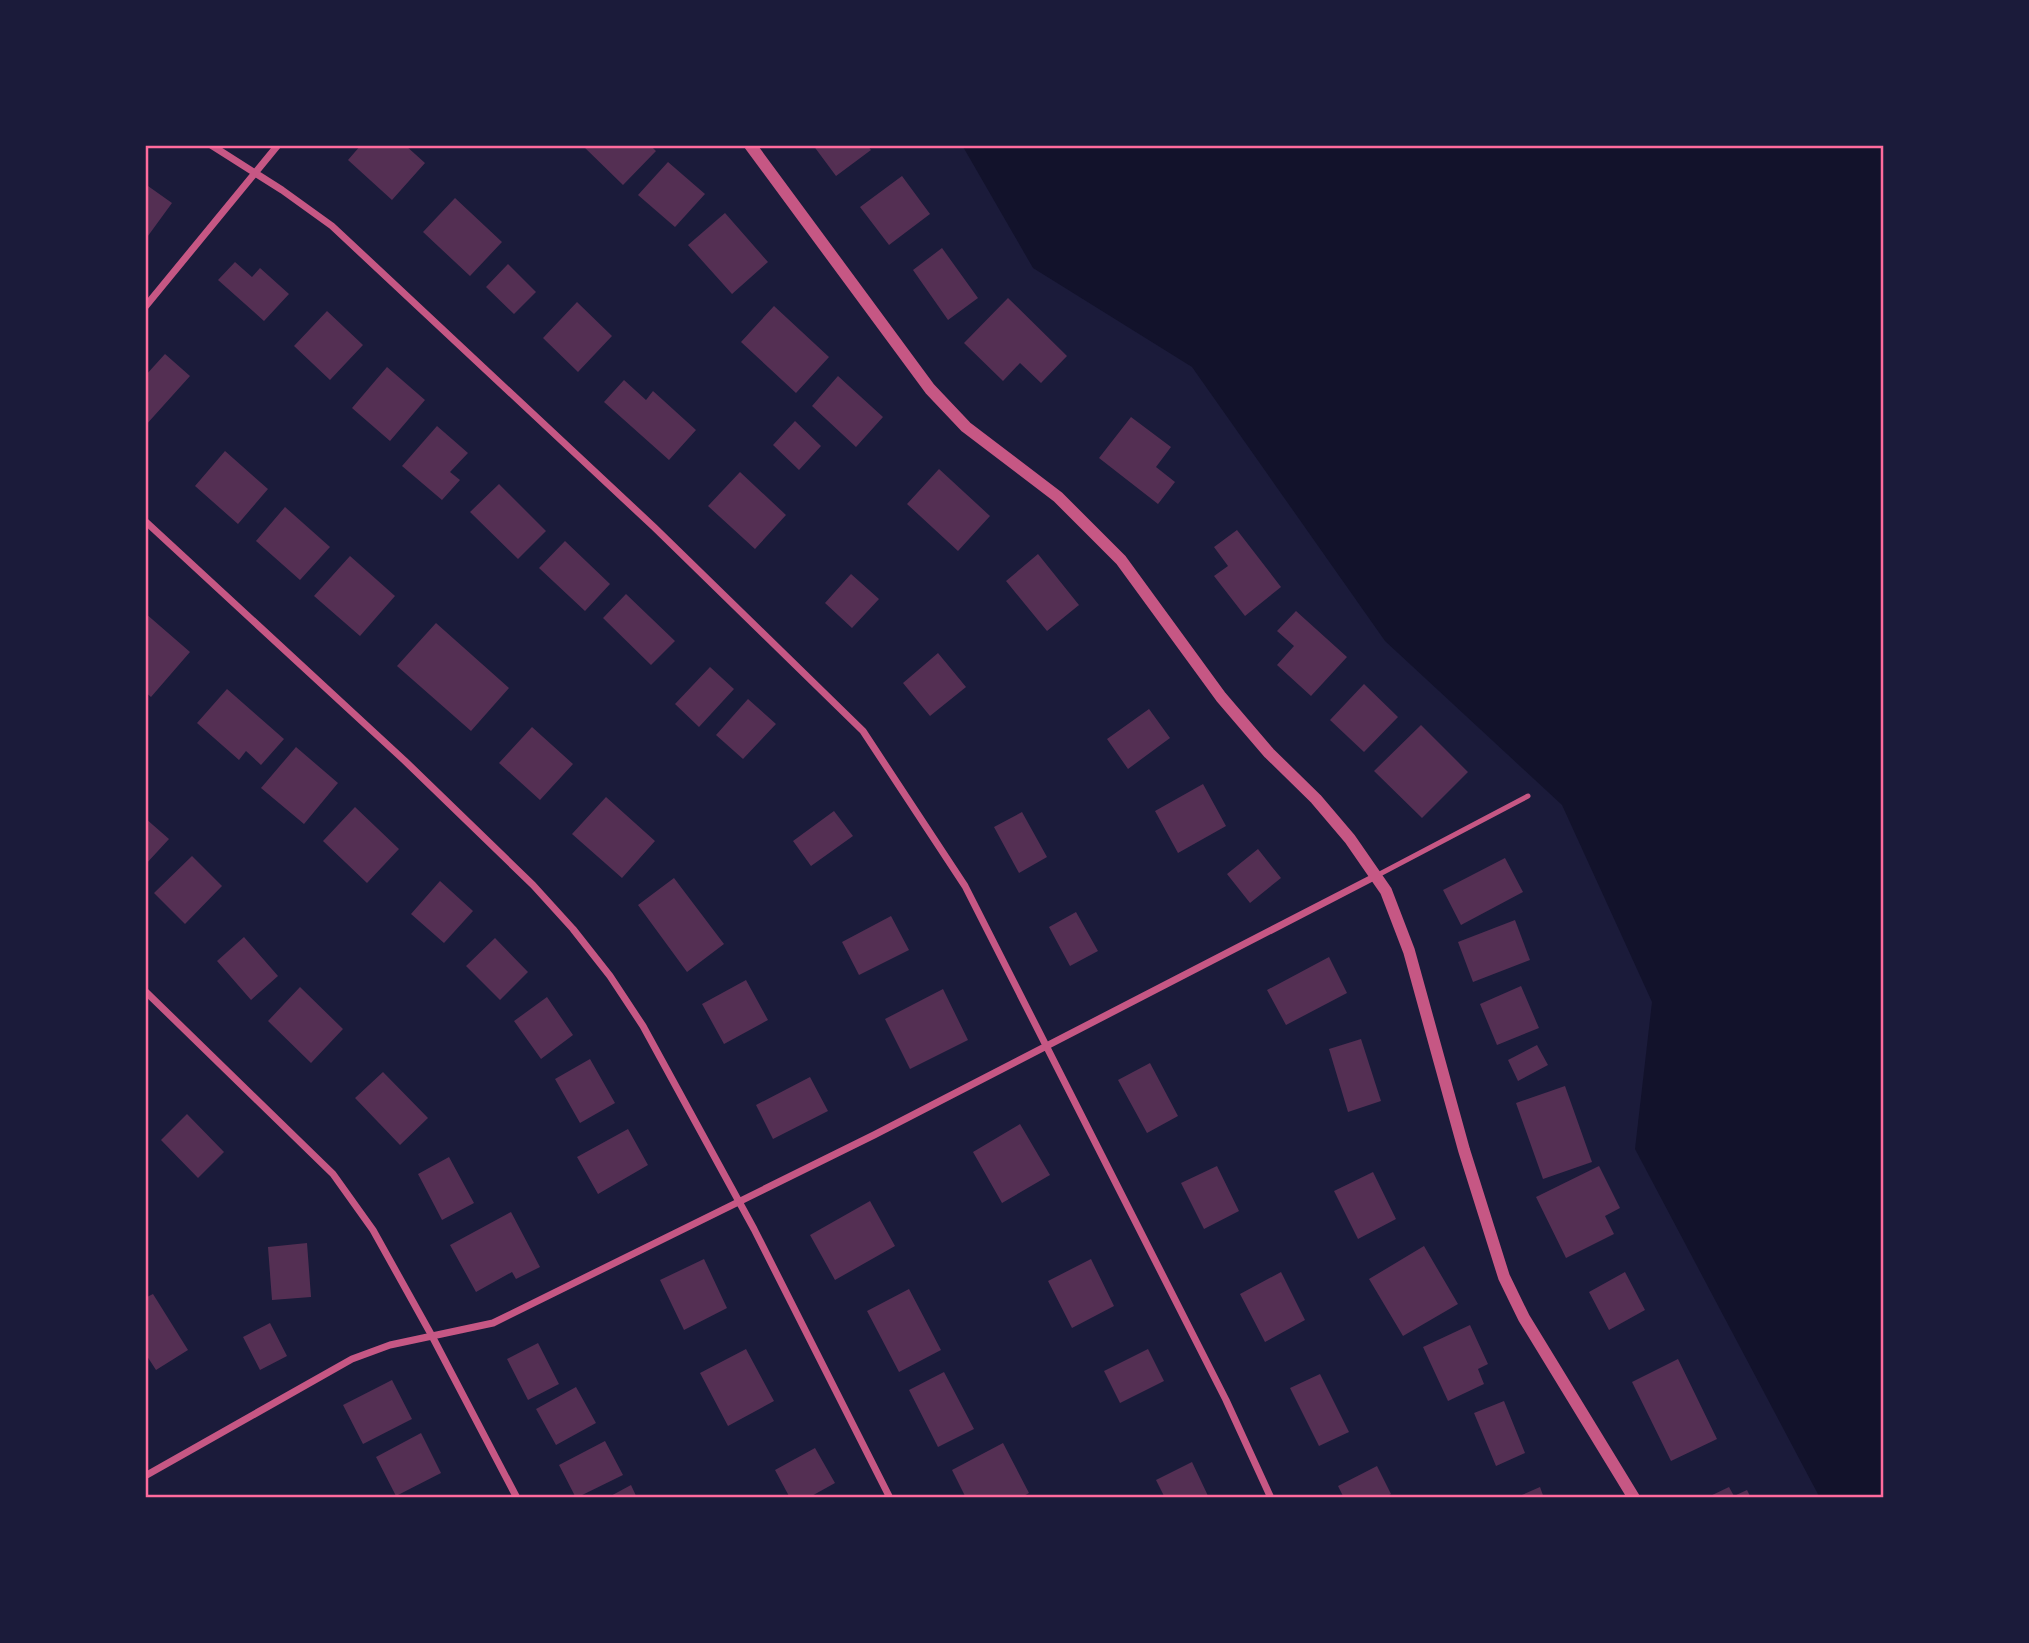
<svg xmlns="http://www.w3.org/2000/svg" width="2029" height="1643" viewBox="0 0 2029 1643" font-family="'Source Sans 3',sans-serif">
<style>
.water{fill:#12122b}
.building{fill:#542f53}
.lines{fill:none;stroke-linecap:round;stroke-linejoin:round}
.service{stroke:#c65784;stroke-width:5}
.minor{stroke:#c65784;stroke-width:7}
.tertiary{stroke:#c65784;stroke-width:12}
.neatline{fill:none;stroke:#ff6b9d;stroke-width:2.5}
</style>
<rect width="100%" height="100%" fill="#1b1b3a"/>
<!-- water -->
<path class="water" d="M 962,145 L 1884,145 L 1884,1498 L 1820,1498 L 1635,1149 L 1652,1002 L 1562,805 L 1385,641 L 1192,367 L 1033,268 Z"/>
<!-- building -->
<path class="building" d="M 361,145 L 405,145 L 425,163 L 392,200 L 348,160 Z
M 582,145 L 650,145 L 656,151 L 623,185 Z
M 813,145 L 867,145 L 871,150 L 836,176 Z
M 668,162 L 705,194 L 675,227 L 638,195 Z
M 902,176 L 930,214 L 889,245 L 860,207 Z
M 148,186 L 172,203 L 145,240 L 145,189 Z
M 455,198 L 502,242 L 470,276 L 423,232 Z
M 725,213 L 768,262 L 732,294 L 688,245 Z
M 942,248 L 978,298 L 948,320 L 913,270 Z
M 235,262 L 252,277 L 260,268 L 289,294 L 264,321 L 218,280 Z
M 508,264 L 536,292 L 514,314 L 486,287 Z
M 1008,298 L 1067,356 L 1041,383 L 1020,363 L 1003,381 L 964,343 Z
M 577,302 L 612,336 L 578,372 L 543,338 Z
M 774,306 L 829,357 L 796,393 L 741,342 Z
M 327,311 L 363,345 L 330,380 L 294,346 Z
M 165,354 L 190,376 L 145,426 L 145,376 Z
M 387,367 L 425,400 L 390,441 L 352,408 Z
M 838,376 L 883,417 L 856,447 L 812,406 Z
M 624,380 L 646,400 L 653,391 L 696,430 L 669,460 L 604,402 Z
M 1131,417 L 1171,447 L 1156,467 L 1175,482 L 1158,504 L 1099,458 Z
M 795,421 L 821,446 L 799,470 L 773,445 Z
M 437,426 L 468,453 L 450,472 L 460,480 L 442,500 L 402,466 Z
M 225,451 L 268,489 L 238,524 L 195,486 Z
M 939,469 L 990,516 L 958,551 L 907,504 Z
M 740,472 L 786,515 L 755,549 L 708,506 Z
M 499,484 L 546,531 L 518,559 L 470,512 Z
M 285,507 L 330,547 L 300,580 L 256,541 Z
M 1237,530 L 1281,587 L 1245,616 L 1214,576 L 1228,566 L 1214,547 Z
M 565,541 L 610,584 L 585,611 L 539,568 Z
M 1038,554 L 1079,605 L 1047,631 L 1006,581 Z
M 350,556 L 395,596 L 360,636 L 314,596 Z
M 851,574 L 879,599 L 852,628 L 825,603 Z
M 626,594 L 675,641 L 651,665 L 603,618 Z
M 1296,611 L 1347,657 L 1311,696 L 1277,665 L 1294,646 L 1277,631 Z
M 145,613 L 190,652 L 151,697 L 145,692 Z
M 436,623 L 509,688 L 471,731 L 397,666 Z
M 938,653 L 966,687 L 930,716 L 903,683 Z
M 710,667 L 734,689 L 699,727 L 675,704 Z
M 1364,684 L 1398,717 L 1364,752 L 1330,720 Z
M 227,689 L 284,739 L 261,765 L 246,751 L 239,760 L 197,723 Z
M 748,699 L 776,724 L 743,759 L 716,735 Z
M 1149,709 L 1170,738 L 1128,769 L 1107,739 Z
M 1421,725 L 1468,772 L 1422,818 L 1374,771 Z
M 532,727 L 573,764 L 540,800 L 499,763 Z
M 296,747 L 338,783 L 304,824 L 261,788 Z
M 1203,784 L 1226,826 L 1178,853 L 1155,811 Z
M 606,797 L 655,841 L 622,878 L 572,834 Z
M 355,807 L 399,849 L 367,883 L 323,841 Z
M 834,811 L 853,836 L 811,866 L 793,841 Z
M 1022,812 L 1047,857 L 1019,873 L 994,827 Z
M 145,818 L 169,839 L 145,865 Z
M 1258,849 L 1281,878 L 1250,903 L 1227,874 Z
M 192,856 L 222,886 L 185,924 L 154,893 Z
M 1505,858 L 1523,892 L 1461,925 L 1443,890 Z
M 674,878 L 724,944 L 687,972 L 638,905 Z
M 440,881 L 473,911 L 444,943 L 411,914 Z
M 1076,912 L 1098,951 L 1070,966 L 1049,927 Z
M 891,916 L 909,950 L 859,975 L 842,942 Z
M 1515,920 L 1530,960 L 1473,982 L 1458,942 Z
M 244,937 L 278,976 L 251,1000 L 217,961 Z
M 495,938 L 528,972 L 500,1000 L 466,966 Z
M 1329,957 L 1347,993 L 1286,1025 L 1267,990 Z
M 746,980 L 768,1020 L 724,1044 L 702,1004 Z
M 1521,986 L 1539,1028 L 1497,1045 L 1480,1004 Z
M 300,987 L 343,1029 L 311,1063 L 268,1021 Z
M 943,989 L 968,1040 L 910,1069 L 885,1019 Z
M 547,997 L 573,1035 L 541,1059 L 514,1021 Z
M 1361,1039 L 1381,1101 L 1348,1112 L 1329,1049 Z
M 1537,1045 L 1548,1065 L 1518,1081 L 1508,1060 Z
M 590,1059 L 615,1103 L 580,1123 L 555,1079 Z
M 1150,1063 L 1178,1116 L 1147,1133 L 1118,1080 Z
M 383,1072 L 428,1118 L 400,1145 L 355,1098 Z
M 810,1077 L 828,1111 L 773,1139 L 756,1105 Z
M 1565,1086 L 1592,1162 L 1543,1179 L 1516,1103 Z
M 187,1114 L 224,1152 L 198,1178 L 161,1140 Z
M 1020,1124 L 1050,1175 L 1002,1203 L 973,1152 Z
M 628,1129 L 648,1165 L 598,1194 L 577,1157 Z
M 449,1157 L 474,1203 L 442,1220 L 418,1174 Z
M 1217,1166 L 1239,1211 L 1204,1229 L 1181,1183 Z
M 1599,1166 L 1620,1208 L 1605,1216 L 1614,1234 L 1566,1258 L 1536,1197 Z
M 1373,1172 L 1396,1219 L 1358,1239 L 1334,1191 Z
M 870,1201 L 895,1246 L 835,1280 L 810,1235 Z
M 511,1212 L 540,1267 L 516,1279 L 512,1272 L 476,1292 L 450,1245 Z
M 307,1243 L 311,1297 L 272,1300 L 268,1247 Z
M 1424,1246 L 1458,1304 L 1403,1336 L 1369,1279 Z
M 704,1259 L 727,1308 L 684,1330 L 660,1280 Z
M 1091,1259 L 1114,1306 L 1072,1328 L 1048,1281 Z
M 1281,1272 L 1305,1320 L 1265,1342 L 1240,1294 Z
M 1625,1272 L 1645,1310 L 1609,1330 L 1589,1292 Z
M 909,1289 L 941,1350 L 899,1372 L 867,1311 Z
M 153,1294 L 188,1350 L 156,1370 L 145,1353 L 145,1298 Z
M 270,1323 L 287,1356 L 260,1370 L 243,1337 Z
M 1470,1325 L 1488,1364 L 1478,1369 L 1484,1384 L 1448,1401 L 1423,1347 Z
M 538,1343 L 559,1384 L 528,1400 L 507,1359 Z
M 746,1349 L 774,1401 L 728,1426 L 700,1373 Z
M 1148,1349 L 1164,1381 L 1120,1403 L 1104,1371 Z
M 1678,1359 L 1717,1439 L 1671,1461 L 1632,1382 Z
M 944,1372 L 974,1429 L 938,1447 L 909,1390 Z
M 1320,1374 L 1349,1432 L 1319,1446 L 1290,1388 Z
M 392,1380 L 412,1419 L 363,1444 L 343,1405 Z
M 576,1387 L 596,1423 L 556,1445 L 536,1409 Z
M 1504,1401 L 1525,1453 L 1496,1466 L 1474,1413 Z
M 421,1433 L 441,1473 L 396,1496 L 376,1457 Z
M 605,1441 L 623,1475 L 576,1498 L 559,1465 Z
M 1003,1443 L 1029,1493 L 1020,1498 L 966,1498 L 952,1470 Z
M 815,1448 L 835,1483 L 808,1498 L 790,1498 L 775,1470 Z
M 1192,1462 L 1209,1498 L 1165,1498 L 1156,1480 Z
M 1377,1466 L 1391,1494 L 1384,1498 L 1344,1498 L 1338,1486 Z
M 631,1485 L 637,1498 L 607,1498 Z
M 1540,1487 L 1544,1498 L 1515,1498 Z
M 1729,1487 L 1734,1496 L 1747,1490 L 1751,1498 L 1706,1498 Z"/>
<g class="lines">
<!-- service -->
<path class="service" d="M 1376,876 L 1528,796"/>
<!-- minor -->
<path class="minor" d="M 211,145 L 282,190 L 332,226 L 655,528 L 863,731 L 965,886 L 1226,1400 L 1271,1498
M 145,307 L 278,145
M 145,521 L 405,761 L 533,885 L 573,929 L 610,976 L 643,1026 L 754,1229 L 890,1498
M 145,991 L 333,1174 L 373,1230 L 432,1336 L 517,1498
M 145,1476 L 352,1359 L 390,1345 L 493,1323 L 874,1135 L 1376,876"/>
<!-- tertiary -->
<path class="tertiary" d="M 750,145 L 930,389 L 966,427 L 1058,497 L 1121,560 L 1221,697 L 1269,753 L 1316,799 L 1350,839 L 1386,891 L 1409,951 L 1464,1150 L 1504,1277 L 1524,1318 L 1634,1498"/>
</g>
<!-- border -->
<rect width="2029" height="1643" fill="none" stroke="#1b1b3a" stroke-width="294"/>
<rect x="147" y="147" width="1735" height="1349" class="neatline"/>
</svg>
